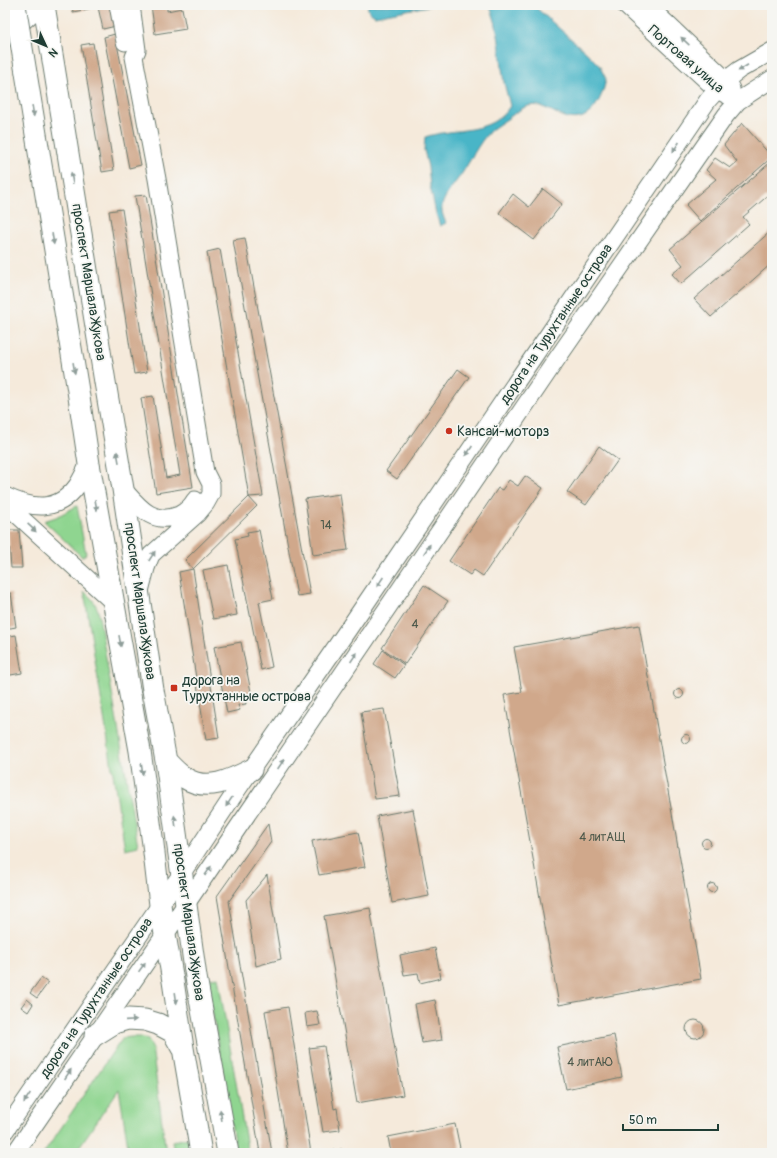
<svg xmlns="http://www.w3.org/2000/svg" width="777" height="1158" viewBox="0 0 777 1158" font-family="Pangolin,sans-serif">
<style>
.green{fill:#8fd590;stroke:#578962}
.water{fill:#4ab5c7;stroke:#34797e}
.building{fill:#d0a88b}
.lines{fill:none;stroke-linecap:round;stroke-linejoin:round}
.minor-casing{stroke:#6a7a6e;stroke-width:19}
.major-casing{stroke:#6a7a6e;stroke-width:23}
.minor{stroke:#fff;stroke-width:17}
.major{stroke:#fff;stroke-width:21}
.major-bridge-casing{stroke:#6a7a6e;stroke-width:23;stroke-linecap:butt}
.major-bridge{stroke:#fff;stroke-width:21}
.oneway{fill:#8f9e9a}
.poi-dot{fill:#c8321e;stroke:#f6f6f2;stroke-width:1.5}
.labels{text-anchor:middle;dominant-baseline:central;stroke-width:3.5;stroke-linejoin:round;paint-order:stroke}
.number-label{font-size:12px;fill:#4b584a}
.street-label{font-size:14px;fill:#1f3d34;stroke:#f6f6f2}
.poi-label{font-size:14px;fill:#1f3d34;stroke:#f6f6f2;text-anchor:start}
</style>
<rect width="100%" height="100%" fill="#f6f6f2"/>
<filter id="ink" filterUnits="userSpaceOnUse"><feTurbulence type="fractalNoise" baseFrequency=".025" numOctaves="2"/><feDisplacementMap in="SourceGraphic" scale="8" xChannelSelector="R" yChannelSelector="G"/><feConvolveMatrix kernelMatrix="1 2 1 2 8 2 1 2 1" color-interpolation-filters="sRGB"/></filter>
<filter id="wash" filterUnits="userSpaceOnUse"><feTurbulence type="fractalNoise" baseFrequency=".012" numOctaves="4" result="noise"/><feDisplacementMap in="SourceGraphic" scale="16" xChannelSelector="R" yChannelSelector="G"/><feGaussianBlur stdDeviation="0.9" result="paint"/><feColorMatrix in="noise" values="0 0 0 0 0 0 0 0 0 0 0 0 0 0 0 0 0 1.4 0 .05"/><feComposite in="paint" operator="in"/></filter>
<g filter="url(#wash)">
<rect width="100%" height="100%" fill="#f5eadb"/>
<!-- green -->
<path class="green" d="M 77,506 L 86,554 L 82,557 L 44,521 L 56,517 Z
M 84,591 L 93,600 L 98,610 L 138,846 L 125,849 Z
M 218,977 L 248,1153 L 236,1153 L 207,979 Z
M 131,1037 L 141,1037 L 148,1040 L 152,1047 L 166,1153 L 129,1153 L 119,1089 L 75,1153 L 44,1153 L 112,1053 L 123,1038 Z
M 188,1138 L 190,1153 L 174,1153 L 172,1141 Z"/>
<!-- water -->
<path class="water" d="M 368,5 L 434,5 L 375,16 C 370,13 367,11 368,5 Z
M 489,5 L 533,5 L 587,53 L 599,65 L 606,79 C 604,91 597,111 583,117 C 562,125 547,101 528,106 C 522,108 515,113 510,117 C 503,122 496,126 490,131 C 478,144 471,160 461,175 C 455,183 444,196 442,206 C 441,212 444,218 446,223 L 440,226 L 436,214 L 430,186 L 428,167 L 424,150 L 425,137 C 454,127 491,136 510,106 C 508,96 504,86 503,76 C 500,54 499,24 489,5 Z"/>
<g id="blocks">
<!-- building -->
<path class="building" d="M 72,5 L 112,5 L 116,26 L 103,29 L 98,7 L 73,12 Z
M 151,5 L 167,5 L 167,11 L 182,8 L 186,29 L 155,34 Z
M 115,34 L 141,165 L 129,168 L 104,37 Z
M 93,43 L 114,170 L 102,172 L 81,45 Z
M 742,123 L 772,157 L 700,221 L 686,205 L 716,179 L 706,170 L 715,158 L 730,168 L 737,162 L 724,145 Z
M 772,161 L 772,194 L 771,193 L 743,217 L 749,224 L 681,284 L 672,274 L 683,265 L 670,249 Z
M 543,189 L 562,204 L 534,240 L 499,213 L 513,194 L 529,207 Z
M 146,195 L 193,487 L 156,493 L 141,398 L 153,396 L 166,478 L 180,475 L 135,196 Z
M 122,209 L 147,372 L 134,374 L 109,211 Z
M 772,230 L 772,263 L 711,317 L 694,299 Z
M 245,238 L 310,594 L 297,596 L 233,240 Z
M 220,249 L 263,496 L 249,497 L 207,252 Z
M 458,369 L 469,377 L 397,479 L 386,471 Z
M 599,446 L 618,460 L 586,505 L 567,492 Z
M 525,476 L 543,488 L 483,576 L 474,570 L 470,575 L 449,561 L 498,488 L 502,490 L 509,480 L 518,486 Z
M 340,494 L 348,550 L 313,555 L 305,499 Z
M 249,497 L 257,506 L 193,569 L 185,560 Z
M 8,530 L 19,530 L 22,568 L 11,568 Z
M 259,530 L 273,599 L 259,602 L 272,667 L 261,670 L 235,539 L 248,536 L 247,532 Z
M 228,565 L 237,615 L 213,619 L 203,570 Z
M 193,569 L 219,738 L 206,740 L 179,572 Z
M 424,585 L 448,601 L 405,664 L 382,648 Z
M 11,593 L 16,627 L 5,629 L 5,594 Z
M 639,625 L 701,979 L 559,1005 L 504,695 L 522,692 L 514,647 Z
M 16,635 L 22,673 L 5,676 L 5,637 Z
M 241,642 L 252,697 L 245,699 L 246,704 L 238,705 L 240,710 L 227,713 L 214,647 Z
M 383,650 L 404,665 L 395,678 L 374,664 Z
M674.5 694a4.5 4.5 0 1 1 9 0a4.5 4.5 0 1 1-9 0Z
M 384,709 L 400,796 L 375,799 L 361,712 Z
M681.5 739a4.5 4.5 0 1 1 9 0a4.5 4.5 0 1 1-9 0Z
M 413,809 L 429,896 L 392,903 L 377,816 Z
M 268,824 L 271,842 L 229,901 L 272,1153 L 260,1153 L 217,896 Z
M 358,832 L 365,867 L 319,875 L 312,841 Z
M701.5 843a4.5 4.5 0 1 1 9 0a4.5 4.5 0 1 1-9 0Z
M 267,875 L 281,959 L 256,966 L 246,900 Z
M707.5 888a4.5 4.5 0 1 1 9 0a4.5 4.5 0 1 1-9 0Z
M 370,908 L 403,1095 L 357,1103 L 324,916 Z
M 435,948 L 441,978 L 420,983 L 418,973 L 404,975 L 400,955 Z
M 41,978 L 48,983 L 37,998 L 30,993 Z
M 27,999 L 33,1004 L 28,1012 L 21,1007 Z
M 435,1000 L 442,1040 L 422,1043 L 415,1004 Z
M 288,1007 L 311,1153 L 288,1153 L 265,1011 Z
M 317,1011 L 320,1025 L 307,1027 L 305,1013 Z
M686 1029a9 9 0 1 1 18 0a9 9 0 1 1-18 0Z
M 614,1035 L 622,1077 L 566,1089 L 557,1047 Z
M 324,1046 L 334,1109 L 337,1108 L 340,1130 L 323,1132 L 309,1048 Z
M 455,1124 L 461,1153 L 391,1153 L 388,1137 Z
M 342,1149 L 343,1153 L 323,1153 L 323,1152 Z"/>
</g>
</g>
<g filter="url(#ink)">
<use href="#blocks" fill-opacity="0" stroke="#6a7a6e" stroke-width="1"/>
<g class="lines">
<defs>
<path id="minor" d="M 118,5 L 125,42
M 131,5 L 137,50 L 134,57 L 157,179 L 205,472 L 211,484 L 211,494 L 206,503 L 197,514 L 151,555 L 146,568 L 140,591
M 625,5 L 717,90 L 727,95
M 647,5 L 726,80 L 731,89
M 5,38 L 41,5
M 123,489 C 139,507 153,526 179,515 C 185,512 191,507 195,500
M 5,496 C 32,509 57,513 77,486 C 81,480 85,471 89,464
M 5,500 L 10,508 L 114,603
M 5,1131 L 182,873 L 235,793 L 349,628 L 708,100 L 726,80 L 739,70 L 772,51
M 15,1153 L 186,904 L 552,366 L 710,138 L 726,115 L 738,101 L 772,79"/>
<path id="major" d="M 44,5 L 105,382 L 123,489 L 153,690 L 166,761 L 196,977 L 228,1153
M 26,73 L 79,397 L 89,464 L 140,751 L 153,844 L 160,905 L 173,981 L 183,1048 L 201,1153
M 166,761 C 172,767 178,774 185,778 C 207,792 231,780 251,770
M 95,1035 L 114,1023 L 128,1019 L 145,1020 L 158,1024 L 173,1032 L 182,1048"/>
</defs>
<!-- minor casing -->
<use href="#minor" class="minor-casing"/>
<!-- major casing -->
<use href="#major" class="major-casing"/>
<!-- minor -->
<use href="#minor" class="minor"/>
<!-- major -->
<use href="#major" class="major"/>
<defs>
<path id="major-bridge" d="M 15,5 L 26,73"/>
</defs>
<!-- major-bridge casing -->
<use href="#major-bridge" class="major-bridge-casing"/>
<!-- major-bridge -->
<use href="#major-bridge" class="major-bridge"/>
</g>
<!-- one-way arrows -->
<defs><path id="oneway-solid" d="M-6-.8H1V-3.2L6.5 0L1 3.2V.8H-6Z"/></defs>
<g class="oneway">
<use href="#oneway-solid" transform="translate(685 41) rotate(-137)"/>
<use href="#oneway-solid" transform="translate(743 68) rotate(147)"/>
<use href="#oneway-solid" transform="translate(33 111) rotate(81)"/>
<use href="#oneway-solid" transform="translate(676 147) rotate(124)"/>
<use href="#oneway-solid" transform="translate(72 178) rotate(-99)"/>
<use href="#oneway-solid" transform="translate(53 239) rotate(81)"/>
<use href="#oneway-solid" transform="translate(74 368) rotate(81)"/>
<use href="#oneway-solid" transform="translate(469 451) rotate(124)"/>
<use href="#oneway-solid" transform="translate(118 457) rotate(-100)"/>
<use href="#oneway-solid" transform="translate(96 505) rotate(80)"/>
<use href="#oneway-solid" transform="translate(32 528) rotate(43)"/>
<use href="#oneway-solid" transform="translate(427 549) rotate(-56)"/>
<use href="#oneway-solid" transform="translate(152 556) rotate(-57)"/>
<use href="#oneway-solid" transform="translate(380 582) rotate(124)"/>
<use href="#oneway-solid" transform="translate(120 641) rotate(80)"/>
<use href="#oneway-solid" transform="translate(354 657) rotate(-56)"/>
<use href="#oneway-solid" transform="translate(281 764) rotate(-56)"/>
<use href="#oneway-solid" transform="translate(142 769) rotate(82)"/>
<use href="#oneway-solid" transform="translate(229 802) rotate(124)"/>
<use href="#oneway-solid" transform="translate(175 821) rotate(-98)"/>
<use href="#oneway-solid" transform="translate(208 871) rotate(-56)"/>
<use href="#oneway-solid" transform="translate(142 967) rotate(-55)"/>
<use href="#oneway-solid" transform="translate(176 998) rotate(82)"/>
<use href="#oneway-solid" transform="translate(131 1020) rotate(-4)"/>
<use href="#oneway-solid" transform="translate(68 1074) rotate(-56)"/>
<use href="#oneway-solid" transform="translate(27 1098) rotate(124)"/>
<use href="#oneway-solid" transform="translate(221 1115) rotate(-99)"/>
</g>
</g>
<!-- markers -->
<g class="poi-dot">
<circle cx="449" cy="431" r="4"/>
<rect x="170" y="684" width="8" height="8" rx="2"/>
</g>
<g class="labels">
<!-- number labels -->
<g class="number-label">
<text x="326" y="525">14</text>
<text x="415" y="624">4</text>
<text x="602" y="837">4 литАЩ</text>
<text x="590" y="1062">4 литАЮ</text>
</g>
<!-- street labels -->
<g class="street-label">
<text transform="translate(686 59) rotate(41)">Портовая улица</text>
<text transform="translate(89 282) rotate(81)">проспект Маршала Жукова</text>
<text transform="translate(556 324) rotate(-56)">дорога на Турухтанные острова</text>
<text transform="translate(140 601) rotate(82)">проспект Маршала Жукова</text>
<text transform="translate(189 922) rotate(82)">проспект Маршала Жукова</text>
<text transform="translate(96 998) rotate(-56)">дорога на Турухтанные острова</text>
</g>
<!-- poi labels -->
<g class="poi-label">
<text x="457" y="431">Кансай-моторз</text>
<text x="182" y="680">дорога на<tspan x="182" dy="16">Турухтанные острова</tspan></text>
</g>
</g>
<!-- margin -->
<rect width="777" height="1158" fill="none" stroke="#f6f6f2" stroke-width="20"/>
<!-- north arrow -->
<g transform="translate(46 46) rotate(134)" stroke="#f6f6f2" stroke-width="3" paint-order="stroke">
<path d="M0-3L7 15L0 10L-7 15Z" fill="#1f3d34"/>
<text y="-6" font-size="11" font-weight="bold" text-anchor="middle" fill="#1f3d34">N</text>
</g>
<!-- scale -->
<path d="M623 1124v6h95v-6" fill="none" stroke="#1f3d34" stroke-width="2"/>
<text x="629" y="1124" font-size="12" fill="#1f3d34" stroke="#f6f6f2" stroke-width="3" paint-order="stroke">50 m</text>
</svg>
